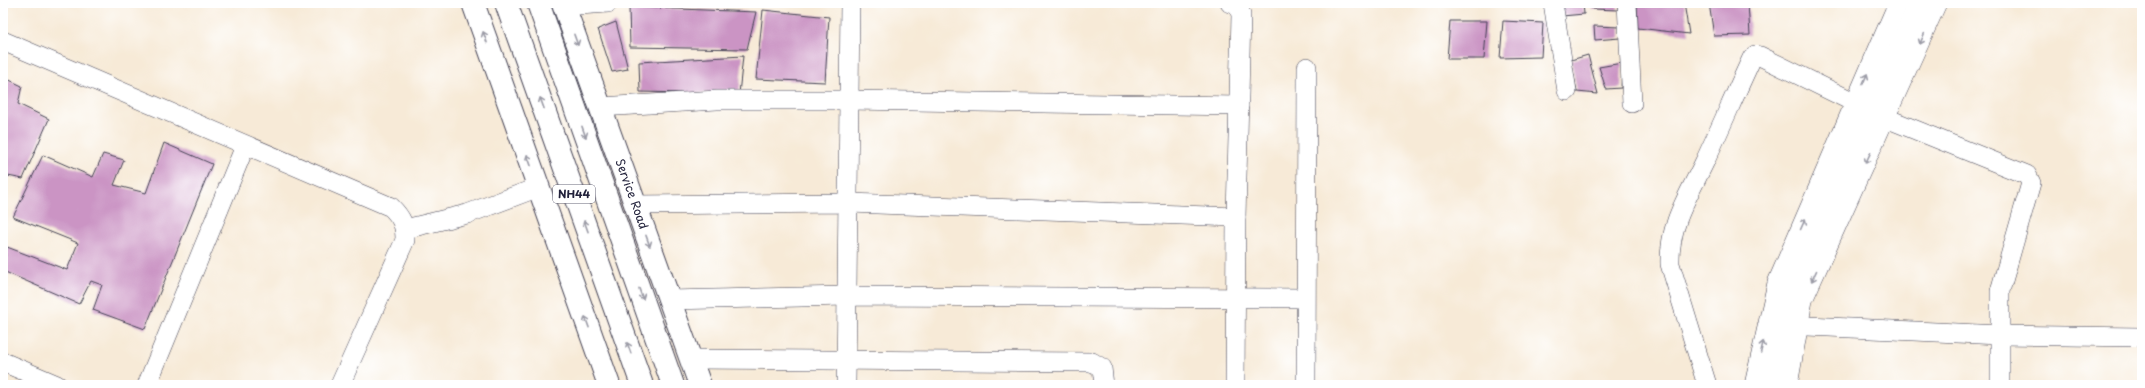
<svg xmlns="http://www.w3.org/2000/svg" width="2145" height="388" viewBox="0 0 2145 388" font-family="'Playpen Sans',sans-serif">
	<style>
		.building { fill: #cb94c4 }
		.lines { fill: none; stroke-linecap: round; stroke-linejoin: round }
		.minor-casing { stroke: #424052; stroke-width: 20 }
		.primary-casing { stroke: #424052; stroke-width: 24 }
		.trunk-casing { stroke: #424052; stroke-width: 24 }
		.minor { stroke: #fff; stroke-width: 19 }
		.primary { stroke: #fff; stroke-width: 22 }
		.trunk { stroke: #fff; stroke-width: 22 }
		.oneway { stroke: #9c9ca7 }
		.labels { text-anchor: middle; stroke-width: 4; stroke-linejoin: round; paint-order: stroke }
		.shield { fill: #fff; stroke: #646476; stroke-width: 1 }
		.shield-label { font-size: 11px; font-weight: bold; fill: #22223b }
		.street-label { font-size: 12px; fill: #22223b; stroke: #fff }
	</style>
	<rect width="100%" height="100%" fill="#fff"/>
	<filter id="ink" filterUnits="userSpaceOnUse"><feTurbulence type="fractalNoise" baseFrequency=".025" numOctaves="2"/><feDisplacementMap in="SourceGraphic" scale="8" xChannelSelector="R" yChannelSelector="G"/><feConvolveMatrix kernelMatrix="1 2 1 2 8 2 1 2 1" color-interpolation-filters="sRGB"/></filter>
	<filter id="wash" filterUnits="userSpaceOnUse"><feTurbulence type="fractalNoise" baseFrequency=".012" numOctaves="4" result="noise"/><feDisplacementMap in="SourceGraphic" scale="16" xChannelSelector="R" yChannelSelector="G"/><feGaussianBlur stdDeviation="0.9" result="paint"/><feColorMatrix in="noise" values="0 0 0 0 0 0 0 0 0 0 0 0 0 0 0 0 0 1.4 0 .05"/><feComposite in="paint" operator="in"/></filter>
	<g filter="url(#wash)">
		<rect width="100%" height="100%" fill="#f7ead7"/>
		<g id="blocks">
			<!-- building -->
			<g class="building">
				<polygon points="1558,3 1583,3 1584,14 1562,16"/>
				<polygon points="1591,3 1617,3 1618,10 1592,9"/>
				<polygon points="1637,3 1684,3 1689,34 1638,28"/>
				<polygon points="1709,3 1748,3 1750,35 1714,36"/>
				<polygon points="629,7 756,12 747,49 630,47"/>
				<polygon points="763,10 829,17 825,82 756,79"/>
				<polygon points="1450,21 1487,21 1484,59 1447,59"/>
				<polygon points="1503,21 1543,23 1541,57 1500,58"/>
				<polygon points="616,22 628,69 612,72 598,29"/>
				<polygon points="1594,26 1620,27 1620,38 1595,40"/>
				<polygon points="1588,55 1598,94 1577,92 1571,60"/>
				<polygon points="743,56 739,94 640,92 639,62"/>
				<polygon points="1622,63 1621,88 1606,89 1599,67"/>
				<polygon points="3,77 22,86 18,104 49,119 23,179 3,175"/>
				<polygon points="164,143 212,164 145,329 93,310 102,285 91,281 79,304 3,271 7,247 67,270 78,243 13,217 43,155 93,177 103,154 124,160 114,185 146,193"/>
			</g>
		</g>
	</g>
	<g filter="url(#ink)">
		<use href="#blocks" fill-opacity="0" stroke="#424052" stroke-width="1"/>
		<g class="lines">
			<defs>
				<g id="minor">
					<polyline points="1553,3 1567,91"/>
					<polyline points="1627,3 1632,103"/>
					<polyline points="564,6 608,3"/>
					<path d="M3,41L391,207C402,218 405,225 405,240L340,385"/>
					<polyline points="600,107 717,100 849,100 1239,106"/>
					<polyline points="635,205 849,203 1236,217 1241,15 1238,5 1230,3"/>
					<polyline points="405,229 467,214 539,187"/>
					<polyline points="669,300 847,296 1305,298"/>
					<polyline points="1786,325 2000,335 2142,337"/>
					<polyline points="691,359 1092,362 1102,368 1104,385"/>
					<polyline points="3,362 57,385"/>
					<polyline points="147,385 245,146"/>
					<polyline points="846,385 850,3"/>
					<polyline points="1235,385 1236,217"/>
					<polyline points="1306,385 1307,67"/>
					<path d="M1707,385L1670,264C1669,223 1688,197 1705,161C1721,127 1736,92 1752,58L1755,55L1760,56L1886,118L2027,175L2031,183L2000,291V385"/>
					<polyline points="1754,385 1777,283 1898,3"/>
					<polyline points="1771,385 1793,289 1918,3"/>
					<polyline points="1788,385 1803,300 1937,3"/>
				</g>
				<g id="primary">
					<polyline points="473,3 609,385"/>
					<path id="s1" d="M563,3L700,385"/>
				</g>
				<g id="trunk">
					<polyline points="506,3 642,385"/>
					<polyline points="538,3 673,385"/>
				</g>
			</defs>
			<!-- minor casing -->
			<use href="#minor" class="minor-casing"/>
			<!-- primary casing -->
			<use href="#primary" class="primary-casing"/>
			<!-- trunk casing -->
			<use href="#trunk" class="trunk-casing"/>
			<!-- minor -->
			<use href="#minor" class="minor"/>
			<!-- primary -->
			<use href="#primary" class="primary"/>
			<!-- trunk -->
			<use href="#trunk" class="trunk"/>
		</g>
		<!-- one-way arrows -->
		<defs><path id="oneway-shaft" d="M-6 0H5M1.5-3L5.5 0L1.5 3" fill="none" stroke-width="1.6" stroke-linecap="round" stroke-linejoin="round"/></defs>
		<g class="oneway">
			<use href="#oneway-shaft" transform="translate(485 37) rotate(-110)"/>
			<use href="#oneway-shaft" transform="translate(1922 39) rotate(113)"/>
			<use href="#oneway-shaft" transform="translate(576 40) rotate(70)"/>
			<use href="#oneway-shaft" transform="translate(1865 79) rotate(-67)"/>
			<use href="#oneway-shaft" transform="translate(542 103) rotate(-110)"/>
			<use href="#oneway-shaft" transform="translate(584 132) rotate(70)"/>
			<use href="#oneway-shaft" transform="translate(1868 158) rotate(115)"/>
			<use href="#oneway-shaft" transform="translate(529 160) rotate(-110)"/>
			<use href="#oneway-shaft" transform="translate(1803 224) rotate(-66)"/>
			<use href="#oneway-shaft" transform="translate(586 226) rotate(-110)"/>
			<use href="#oneway-shaft" transform="translate(648 241) rotate(70)"/>
			<use href="#oneway-shaft" transform="translate(1814 276) rotate(115)"/>
			<use href="#oneway-shaft" transform="translate(641 294) rotate(70)"/>
			<use href="#oneway-shaft" transform="translate(587 322) rotate(-110)"/>
			<use href="#oneway-shaft" transform="translate(1762 347) rotate(-77)"/>
			<use href="#oneway-shaft" transform="translate(629 348) rotate(-110)"/>
		</g>
	</g>
	<g class="labels">
		<!-- shield labels -->
		<rect class="shield" x="553" y="185" width="42" height="18" rx="3"/>
		<g class="shield-label">
			<text x="574" y="198">NH44</text>
		</g>
		<!-- street labels -->
		<g class="street-label">
			<text dy="4" stroke="none"><textPath href="#s1" startOffset="203">Service Road</textPath></text>
		</g>
	</g>
	<!-- margin -->
	<rect width="2145" height="388" fill="none" stroke="#fff" stroke-width="16"/>
</svg>
